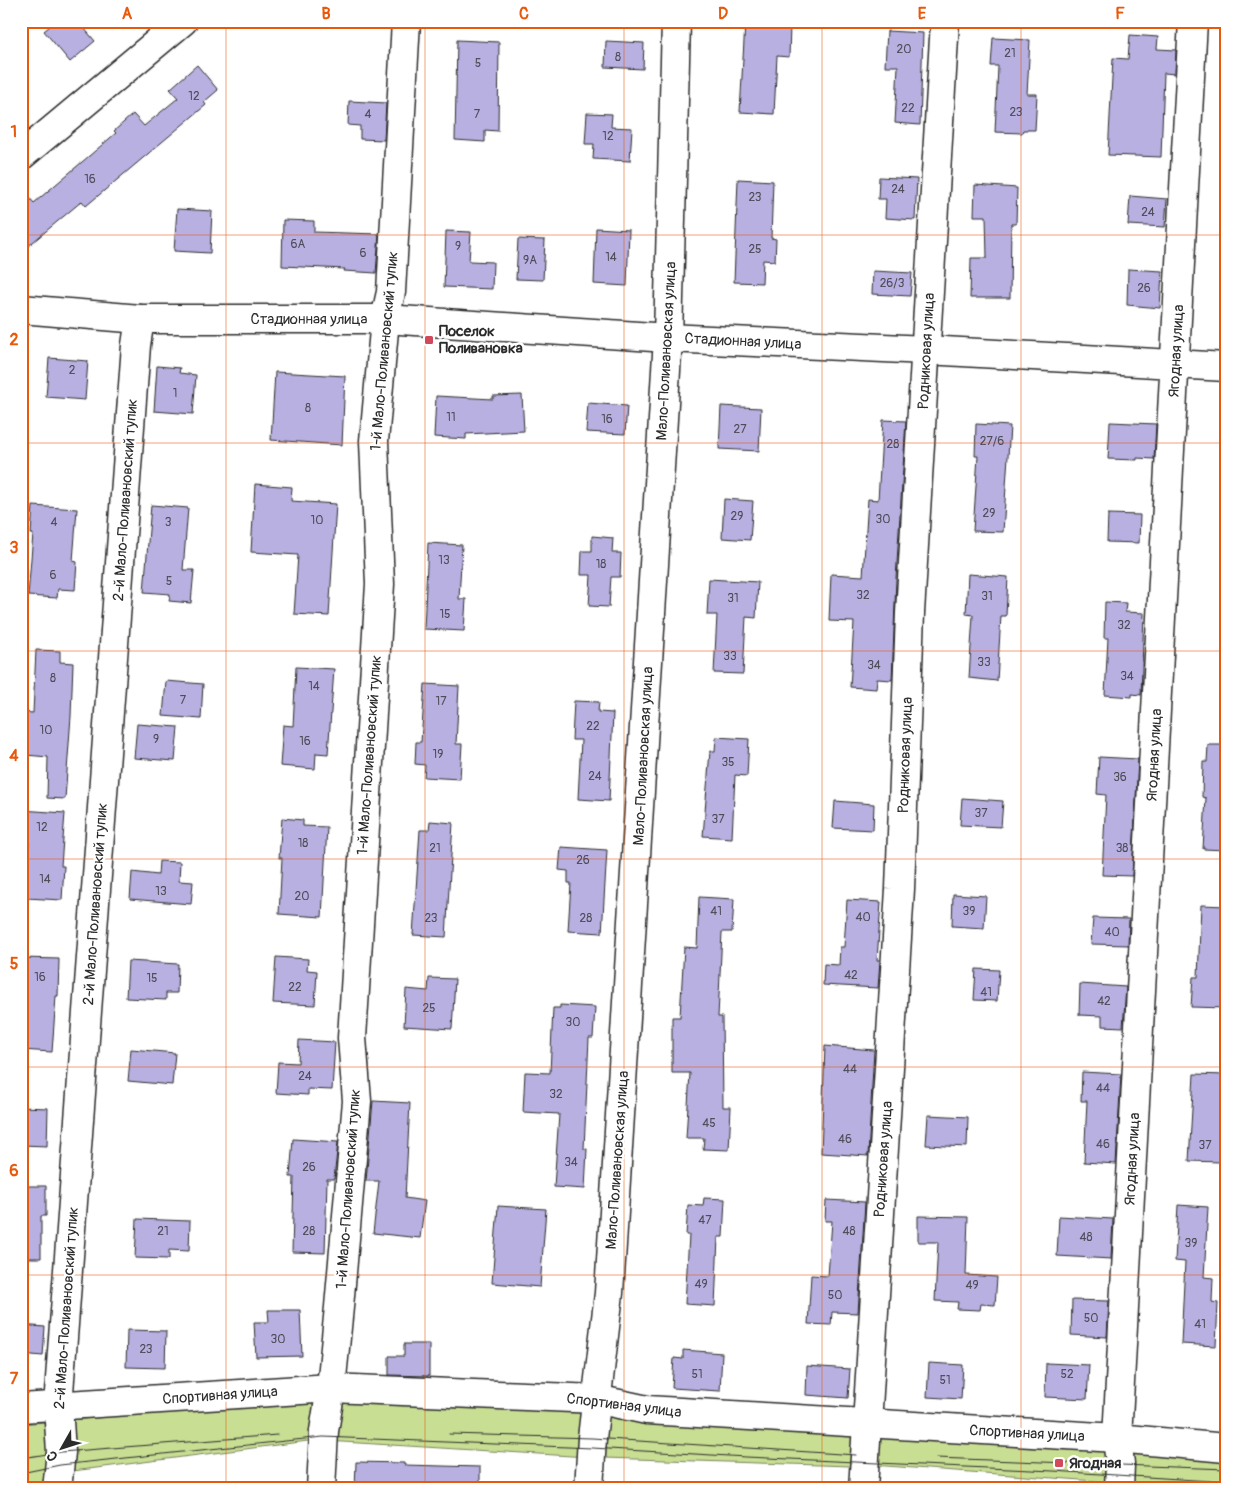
<svg xmlns="http://www.w3.org/2000/svg" width="1247" height="1510" viewBox="0 0 1247 1510" font-family="Pangolin,sans-serif">
	<style>
		.green { fill: #c8de93; stroke: #7a845f }
		.building { fill: #b8b0e1; stroke: #2b2b2b }
		.lines { fill: none; stroke-linecap: round; stroke-linejoin: round }
		.minor-casing { stroke: #2b2b2b; stroke-width: 31 }
		.minor { stroke: #fff; stroke-width: 28 }
		.tram { stroke: #2b2b2b; stroke-width: 1 }
		.grid { fill: none; stroke: #e8590c; stroke-width: 1; stroke-opacity: 0.55 }
		.poi-dot { fill: #d1495b; stroke: #fff; stroke-width: 2 }
		.labels { text-anchor: middle; stroke-width: 5; stroke-linejoin: round; paint-order: stroke }
		.number-label { font-size: 12px; fill: #4e4c58 }
		.street-label { font-size: 15px; fill: #2b2b2b; stroke: #fff }
		.poi-label { font-size: 15px; font-weight: bold; fill: #2b2b2b; stroke: #fff; text-anchor: start }
		.neatline { fill: none; stroke: #e8590c; stroke-width: 2 }
		.grid-label { font-size: 16px; text-anchor: middle; font-weight: bold; fill: #e8590c }
	</style>
	<rect width="100%" height="100%" fill="#fff"/>
	<filter id="ink" filterUnits="userSpaceOnUse"><feTurbulence type="fractalNoise" baseFrequency=".02" numOctaves="2"/><feDisplacementMap in="SourceGraphic" scale="10" xChannelSelector="R" yChannelSelector="G"/><feConvolveMatrix kernelMatrix="1 2 1 2 8 2 1 2 1" color-interpolation-filters="sRGB"/></filter>
	<g filter="url(#ink)">
		<!-- green -->
		<polygon class="green" points="328,1399 563,1411 1226,1452 1226,1489 1135,1486 1095,1481 872,1465 850,1466 604,1458 326,1441 308,1441 65,1472 46,1481 21,1487 21,1424"/>
		<!-- building -->
		<g class="building">
			<polygon points="56,21 78,21 95,41 70,62 44,31"/>
			<polygon points="745,23 790,26 789,57 777,56 774,114 740,112"/>
			<polygon points="887,31 923,33 920,125 895,123 898,66 885,66"/>
			<polygon points="1130,35 1158,37 1157,49 1176,50 1175,74 1164,73 1161,157 1108,155 1113,58 1128,59"/>
			<polygon points="993,38 1030,40 1027,94 1037,94 1035,130 1023,130 1022,133 995,132 998,66 991,66"/>
			<polygon points="457,40 499,42 498,131 485,130 485,142 455,140"/>
			<polygon points="606,41 644,43 643,69 605,67"/>
			<polygon points="197,65 218,90 204,102 206,105 86,206 82,201 21,252 21,188 34,203 116,133 114,131 133,114 144,126 178,98 170,89"/>
			<polygon points="349,101 386,103 384,140 360,139 360,126 348,125"/>
			<polygon points="587,113 612,114 611,127 632,128 630,161 593,159 594,144 585,144"/>
			<polygon points="879,177 917,179 915,220 885,218 886,199 878,199"/>
			<polygon points="738,179 773,181 771,238 776,239 775,261 763,260 762,283 734,282"/>
			<polygon points="975,185 1017,188 1016,224 1011,224 1010,298 970,298 971,258 987,258 986,216 974,216"/>
			<polygon points="1130,196 1167,199 1165,227 1128,225"/>
			<polygon points="177,209 212,211 210,253 174,251"/>
			<polygon points="283,220 314,221 314,232 379,234 376,273 344,271 345,269 282,266"/>
			<polygon points="596,228 629,230 627,286 594,284"/>
			<polygon points="446,231 471,232 469,261 493,262 492,289 444,287"/>
			<polygon points="518,239 545,240 543,280 516,279"/>
			<polygon points="1128,269 1162,271 1160,308 1127,305"/>
			<polygon points="873,271 912,273 910,296 872,294"/>
			<polygon points="49,358 88,361 85,400 46,397"/>
			<polygon points="157,366 180,368 179,373 196,375 193,414 154,411"/>
			<polygon points="275,372 345,376 342,445 271,440"/>
			<polygon points="522,395 524,431 466,434 466,439 434,437 436,396 493,399 493,396"/>
			<polygon points="588,403 627,406 625,434 586,432"/>
			<polygon points="721,406 761,408 759,451 719,449"/>
			<polygon points="883,420 906,421 896,578 892,680 877,679 876,689 850,687 854,622 829,621 831,574 863,576 868,499 878,500"/>
			<polygon points="1110,422 1156,424 1154,459 1137,458 1137,460 1108,459"/>
			<polygon points="976,424 1010,426 1003,532 973,531 978,456 975,456"/>
			<polygon points="255,484 292,487 291,501 336,504 329,616 294,614 298,555 251,552"/>
			<polygon points="724,499 753,501 750,540 722,538"/>
			<polygon points="151,505 188,508 183,570 194,570 191,603 169,601 170,594 144,592"/>
			<polygon points="33,506 77,509 73,561 77,562 75,590 58,589 57,598 28,596 33,534 31,534"/>
			<polygon points="1108,514 1140,515 1139,543 1107,542"/>
			<polygon points="592,536 613,538 612,553 621,553 620,577 611,577 609,607 589,606 591,575 581,575 582,551 592,551"/>
			<polygon points="428,543 462,545 459,599 466,599 464,631 424,629"/>
			<polygon points="968,574 1008,577 1006,616 1001,616 997,681 969,678 973,615 966,614"/>
			<polygon points="709,579 758,582 756,618 746,617 743,674 714,673 717,615 707,615"/>
			<polygon points="1105,602 1126,603 1125,612 1144,613 1141,695 1132,694 1132,697 1105,695 1108,638 1104,638"/>
			<polygon points="36,650 60,651 60,662 73,663 71,716 65,799 47,798 48,757 26,755 26,748 21,748 21,712 33,713"/>
			<polygon points="296,667 334,669 328,754 316,753 315,769 280,766 283,725 293,726"/>
			<polygon points="166,681 203,684 201,719 163,716"/>
			<polygon points="425,684 459,686 456,744 462,744 460,779 424,777 425,765 415,764 416,742 421,742"/>
			<polygon points="574,701 599,702 598,712 613,713 609,801 578,799 581,740 572,740"/>
			<polygon points="137,724 178,727 175,761 134,758"/>
			<polygon points="716,737 749,739 747,776 735,775 732,838 703,836 710,751 715,751"/>
			<polygon points="1208,745 1226,745 1226,850 1203,849 1206,798 1202,797 1203,762 1207,762"/>
			<polygon points="1099,757 1138,759 1132,876 1102,875 1106,795 1097,794"/>
			<polygon points="962,798 1003,801 1001,827 960,825"/>
			<polygon points="835,801 874,804 873,830 833,828"/>
			<polygon points="21,810 65,813 61,866 64,866 62,900 26,898 29,841 21,840"/>
			<polygon points="282,818 303,820 303,826 327,827 322,917 279,914 282,858 279,858"/>
			<polygon points="430,821 453,823 446,937 413,935 420,830 429,830"/>
			<polygon points="561,847 607,850 602,933 568,931 571,883 568,883 568,871 559,870"/>
			<polygon points="159,861 180,862 179,881 193,882 191,904 130,899 132,872 158,875"/>
			<polygon points="953,894 986,896 984,928 952,926"/>
			<polygon points="699,897 734,899 732,932 722,932 718,1017 722,1017 723,1107 731,1107 729,1150 703,1149 704,1138 686,1138 690,1073 672,1073 672,1017 680,1017 684,947 697,948"/>
			<polygon points="847,900 881,902 877,960 880,960 878,988 823,985 824,964 839,965 840,947 844,947"/>
			<polygon points="1201,905 1226,906 1226,1008 1191,1007 1193,977 1198,977"/>
			<polygon points="1093,918 1129,919 1128,945 1091,944"/>
			<polygon points="276,957 308,959 307,970 317,971 315,1005 273,1003"/>
			<polygon points="22,958 59,959 58,996 56,996 52,1052 21,1050 25,995 21,995"/>
			<polygon points="128,961 178,964 177,993 166,993 166,1000 126,998"/>
			<polygon points="976,969 999,970 997,1001 974,1000"/>
			<polygon points="429,978 455,979 452,1029 404,1026 406,989 428,991"/>
			<polygon points="1080,984 1126,987 1123,1027 1102,1026 1102,1016 1079,1015"/>
			<polygon points="560,1005 595,1007 593,1038 589,1038 584,1149 587,1149 585,1189 554,1187 559,1114 523,1112 525,1072 550,1073 553,1008 560,1008"/>
			<polygon points="299,1040 335,1042 332,1090 308,1089 308,1095 276,1093 278,1062 298,1063"/>
			<polygon points="825,1046 874,1050 868,1156 821,1153"/>
			<polygon points="131,1049 175,1053 172,1085 128,1081"/>
			<polygon points="1082,1072 1121,1074 1116,1164 1084,1162 1087,1101 1081,1101"/>
			<polygon points="1194,1074 1226,1075 1226,1097 1223,1097 1220,1162 1189,1161"/>
			<polygon points="373,1101 410,1103 405,1198 425,1201 420,1238 373,1233 379,1181 366,1181"/>
			<polygon points="21,1107 48,1108 47,1146 21,1145"/>
			<polygon points="928,1115 968,1117 967,1147 926,1145"/>
			<polygon points="293,1139 338,1142 334,1179 327,1179 325,1253 292,1252 294,1177 290,1177"/>
			<polygon points="21,1186 46,1186 46,1216 41,1216 41,1258 21,1258"/>
			<polygon points="704,1198 725,1199 723,1237 718,1237 715,1306 685,1304 689,1235 686,1235 688,1205 703,1206"/>
			<polygon points="826,1200 865,1202 858,1313 832,1312 831,1325 808,1324 811,1275 828,1276 832,1221 825,1221"/>
			<polygon points="1178,1205 1208,1207 1204,1277 1213,1278 1212,1302 1218,1303 1216,1346 1181,1344 1185,1262 1175,1261"/>
			<polygon points="498,1206 546,1209 540,1287 492,1283"/>
			<polygon points="918,1216 968,1217 966,1275 997,1277 995,1305 981,1304 980,1310 957,1309 958,1302 935,1301 938,1242 918,1242"/>
			<polygon points="1059,1216 1113,1219 1111,1259 1057,1256"/>
			<polygon points="137,1219 190,1221 189,1251 169,1250 169,1259 135,1258"/>
			<polygon points="1072,1300 1109,1301 1107,1337 1071,1335"/>
			<polygon points="268,1310 300,1310 302,1356 256,1357 254,1322 269,1322"/>
			<polygon points="21,1325 45,1327 43,1356 21,1354"/>
			<polygon points="127,1330 166,1331 165,1368 126,1367"/>
			<polygon points="404,1344 429,1344 429,1376 389,1375 389,1356 404,1356"/>
			<polygon points="683,1350 722,1353 720,1391 672,1388 674,1358 683,1359"/>
			<polygon points="929,1363 963,1365 961,1399 927,1397"/>
			<polygon points="1046,1363 1089,1365 1087,1399 1045,1397"/>
			<polygon points="807,1366 850,1369 848,1398 806,1395"/>
			<polygon points="356,1462 404,1463 404,1465 480,1467 480,1489 355,1489"/>
		</g>
		<g class="lines">
			<defs>
				<g id="minor">
					<polyline points="21,156 183,21"/>
					<polyline points="21,309 140,319 385,319 668,338 926,350 1226,367"/>
					<polyline points="21,1408 331,1388 596,1399 647,1410 1117,1438 1226,1448"/>
					<polyline points="57,1489 61,1452 58,1406 136,345 140,319"/>
					<polyline points="321,1489 324,1431 331,1388 339,1307 357,1101 352,1038 380,584 374,441 385,319 391,292 406,21"/>
					<polyline points="589,1489 592,1438 609,1293 668,338 676,21"/>
					<polyline points="863,1489 900,889 910,613 945,21"/>
					<polyline points="1119,1489 1120,1464 1117,1438 1193,21"/>
				</g>
			</defs>
			<!-- minor casing -->
			<use href="#minor" class="minor-casing"/>
			<!-- minor -->
			<use href="#minor" class="minor"/>
			<!-- tram -->
			<g class="tram">
				<polyline points="449,1434 592,1438 856,1455"/>
				<polyline points="21,1458 61,1452 277,1435"/>
				<polyline points="936,1458 1226,1469"/>
				<polyline points="21,1473 60,1465 323,1437 592,1448 746,1457 1053,1471 1226,1482"/>
			</g>
		</g>
	</g>
	<!-- grid -->
	<path class="grid" d="M226,21V1489M425,21V1489M624,21V1489M822,21V1489M1021,21V1489M21,235H1226M21,443H1226M21,651H1226M21,859H1226M21,1067H1226M21,1275H1226"/>
	<!-- markers -->
	<g class="poi-dot">
		<rect x="424" y="335" width="10" height="10" rx="2.5"/>
		<rect x="1054" y="1458" width="10" height="10" rx="2.5"/>
	</g>
	<g class="labels">
		<!-- number labels -->
		<g class="number-label">
			<text x="904" y="53">20</text>
			<text x="1010" y="57">21</text>
			<text x="618" y="61">8</text>
			<text x="478" y="67">5</text>
			<text x="194" y="100">12</text>
			<text x="908" y="112">22</text>
			<text x="1016" y="116">23</text>
			<text x="368" y="118">4</text>
			<text x="477" y="118">7</text>
			<text x="608" y="140">12</text>
			<text x="90" y="183">16</text>
			<text x="898" y="193">24</text>
			<text x="755" y="201">23</text>
			<text x="1148" y="216">24</text>
			<text x="298" y="248">6А</text>
			<text x="458" y="250">9</text>
			<text x="755" y="253">25</text>
			<text x="363" y="257">6</text>
			<text x="611" y="261">14</text>
			<text x="530" y="264">9А</text>
			<text x="892" y="287">26/3</text>
			<text x="1144" y="292">26</text>
			<text x="72" y="374">2</text>
			<text x="175" y="397">1</text>
			<text x="308" y="412">8</text>
			<text x="451" y="421">11</text>
			<text x="607" y="423">16</text>
			<text x="740" y="433">27</text>
			<text x="992" y="445">27/6</text>
			<text x="893" y="448">28</text>
			<text x="989" y="517">29</text>
			<text x="737" y="520">29</text>
			<text x="883" y="523">30</text>
			<text x="317" y="524">10</text>
			<text x="54" y="526">4</text>
			<text x="168" y="526">3</text>
			<text x="444" y="564">13</text>
			<text x="601" y="568">18</text>
			<text x="53" y="579">6</text>
			<text x="169" y="585">5</text>
			<text x="863" y="599">32</text>
			<text x="987" y="600">31</text>
			<text x="733" y="602">31</text>
			<text x="445" y="618">15</text>
			<text x="1124" y="629">32</text>
			<text x="730" y="660">33</text>
			<text x="984" y="666">33</text>
			<text x="874" y="669">34</text>
			<text x="1127" y="680">34</text>
			<text x="53" y="682">8</text>
			<text x="314" y="690">14</text>
			<text x="183" y="704">7</text>
			<text x="441" y="705">17</text>
			<text x="593" y="730">22</text>
			<text x="46" y="734">10</text>
			<text x="156" y="743">9</text>
			<text x="305" y="745">16</text>
			<text x="438" y="758">19</text>
			<text x="728" y="766">35</text>
			<text x="595" y="780">24</text>
			<text x="1120" y="781">36</text>
			<text x="981" y="817">37</text>
			<text x="718" y="823">37</text>
			<text x="42" y="831">12</text>
			<text x="303" y="847">18</text>
			<text x="435" y="852">21</text>
			<text x="1122" y="852">38</text>
			<text x="583" y="864">26</text>
			<text x="45" y="883">14</text>
			<text x="161" y="895">13</text>
			<text x="302" y="900">20</text>
			<text x="716" y="915">41</text>
			<text x="969" y="915">39</text>
			<text x="863" y="921">40</text>
			<text x="431" y="922">23</text>
			<text x="586" y="922">28</text>
			<text x="1112" y="936">40</text>
			<text x="851" y="979">42</text>
			<text x="40" y="981">16</text>
			<text x="152" y="982">15</text>
			<text x="295" y="991">22</text>
			<text x="986" y="996">41</text>
			<text x="1104" y="1005">42</text>
			<text x="429" y="1012">25</text>
			<text x="573" y="1026">30</text>
			<text x="850" y="1073">44</text>
			<text x="305" y="1080">24</text>
			<text x="1103" y="1092">44</text>
			<text x="556" y="1098">32</text>
			<text x="709" y="1127">45</text>
			<text x="845" y="1143">46</text>
			<text x="1103" y="1148">46</text>
			<text x="1205" y="1149">37</text>
			<text x="571" y="1166">34</text>
			<text x="309" y="1171">26</text>
			<text x="705" y="1224">47</text>
			<text x="163" y="1235">21</text>
			<text x="309" y="1235">28</text>
			<text x="849" y="1235">48</text>
			<text x="1086" y="1241">48</text>
			<text x="1191" y="1247">39</text>
			<text x="701" y="1288">49</text>
			<text x="972" y="1289">49</text>
			<text x="835" y="1299">50</text>
			<text x="1091" y="1322">50</text>
			<text x="1200" y="1328">41</text>
			<text x="278" y="1343">30</text>
			<text x="146" y="1353">23</text>
			<text x="697" y="1378">51</text>
			<text x="1067" y="1378">52</text>
			<text x="945" y="1384">51</text>
		</g>
		<!-- street labels -->
		<g class="street-label">
			<text x="309" y="324">Стадионная улица</text>
			<text transform="translate(743 341) rotate(3)" y="5">Стадионная улица</text>
			<text transform="translate(384 351) rotate(-85)" y="5">1-й Мало-Поливановский тупик</text>
			<text transform="translate(666 351) rotate(-87)" y="5">Мало-Поливановская улица</text>
			<text transform="translate(926 351) rotate(-87)" y="5">Родниковая улица</text>
			<text transform="translate(1176 351) rotate(-87)" y="5">Ягодная улица</text>
			<text transform="translate(125 500) rotate(-86)" y="5">2-й Мало-Поливановский тупик</text>
			<text transform="translate(369 755) rotate(-86)" y="5">1-й Мало-Поливановский тупик</text>
			<text transform="translate(905 755) rotate(-88)" y="5">Родниковая улица</text>
			<text transform="translate(1154 755) rotate(-87)" y="5">Ягодная улица</text>
			<text transform="translate(643 756) rotate(-87)" y="5">Мало-Поливановская улица</text>
			<text transform="translate(95 904) rotate(-86)" y="5">2-й Мало-Поливановский тупик</text>
			<text transform="translate(883 1159) rotate(-86)" y="5">Родниковая улица</text>
			<text transform="translate(1132 1159) rotate(-87)" y="5">Ягодная улица</text>
			<text transform="translate(617 1160) rotate(-86)" y="5">Мало-Поливановская улица</text>
			<text transform="translate(348 1189) rotate(-86)" y="5">1-й Мало-Поливановский тупик</text>
			<text transform="translate(66 1308) rotate(-86)" y="5">2-й Мало-Поливановский тупик</text>
			<text transform="translate(220 1395) rotate(-4)" y="5">Спортивная улица</text>
			<text transform="translate(624 1405) rotate(7)" y="5">Спортивная улица</text>
			<text transform="translate(1027 1433) rotate(3)" y="5">Спортивная улица</text>
		</g>
		<!-- poi labels -->
		<g class="poi-label">
			<text x="439" y="336">Поселок<tspan x="439" dy="17">Поливановка</tspan></text>
			<text x="1069" y="1468">Ягодная</text>
		</g>
	</g>
	<!-- margin -->
	<rect width="1247" height="1510" fill="none" stroke="#fff" stroke-width="55"/>
	<!-- north arrow -->
	<g transform="translate(62 1448) rotate(231)" stroke="#ffffff" stroke-width="4" paint-order="stroke">
	<path d="M0-4L9 19L0 12L-9 19Z" fill="#2b2b2b"/>
	<text y="-8" font-size="14" font-weight="bold" text-anchor="middle" fill="#2b2b2b">С</text>
	</g>
	<rect x="28" y="28" width="1192" height="1454" class="neatline"/>
	<g class="grid-label">
		<text x="127" y="19">A</text>
		<text x="326" y="19">B</text>
		<text x="524" y="19">C</text>
		<text x="723" y="19">D</text>
		<text x="922" y="19">E</text>
		<text x="1120" y="19">F</text>
		<text x="14" y="137">1</text>
		<text x="14" y="345">2</text>
		<text x="14" y="553">3</text>
		<text x="14" y="761">4</text>
		<text x="14" y="969">5</text>
		<text x="14" y="1176">6</text>
		<text x="14" y="1384">7</text>
	</g>
</svg>
